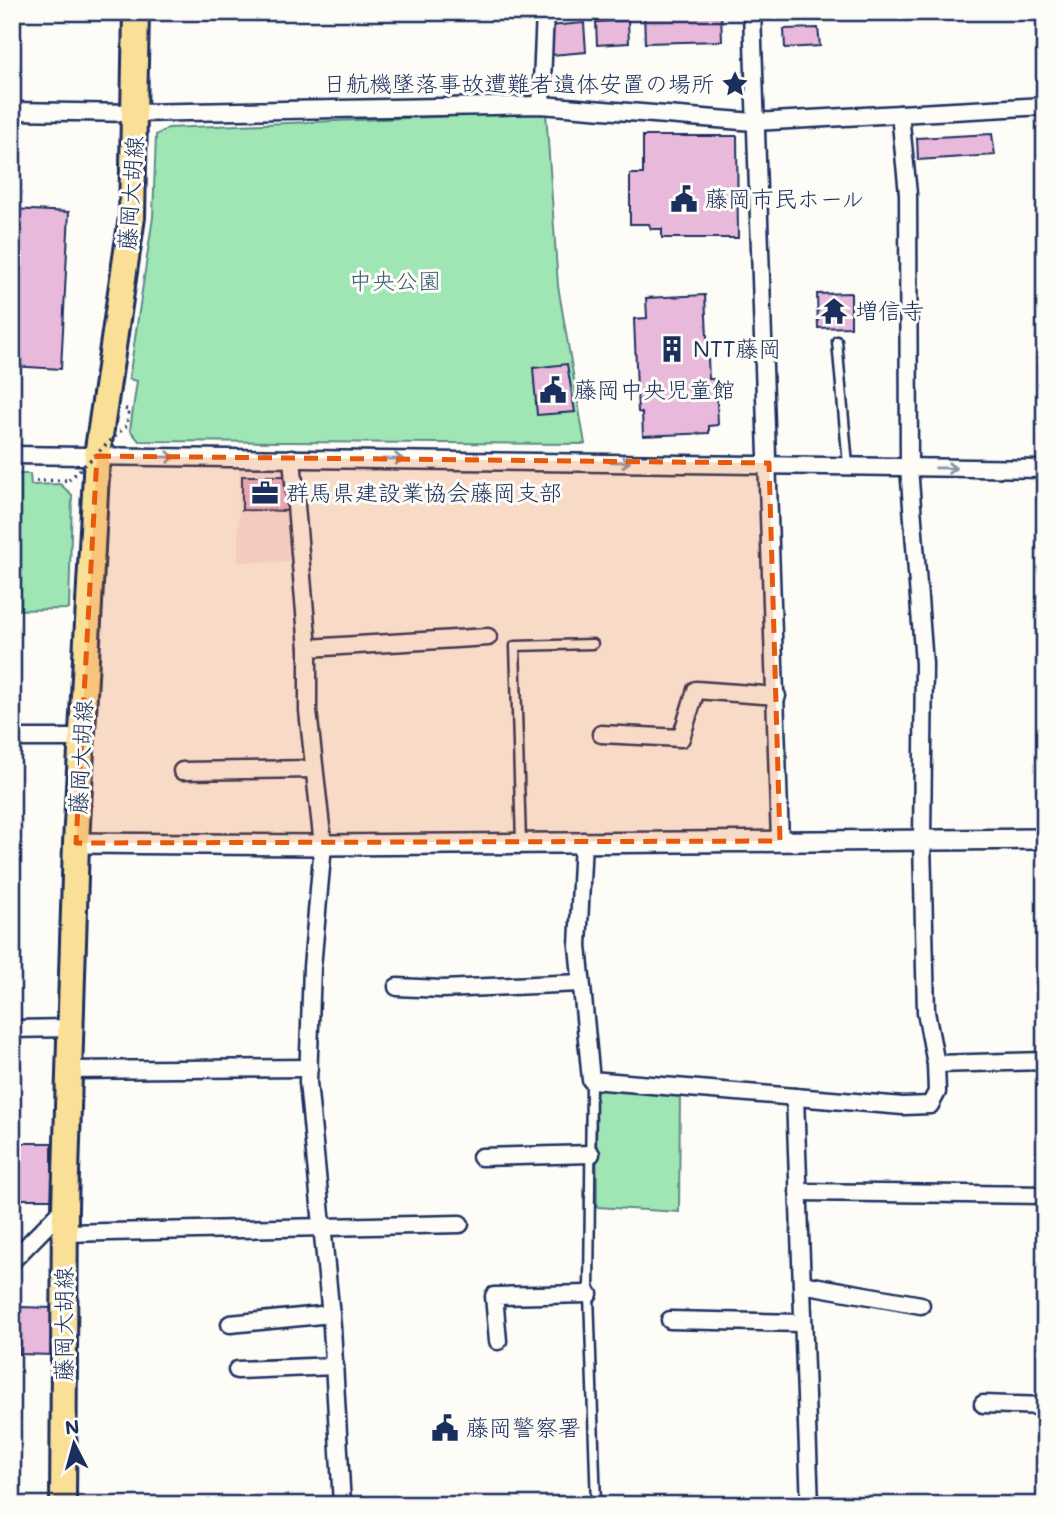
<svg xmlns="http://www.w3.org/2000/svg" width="1057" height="1517" viewBox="0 0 1057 1517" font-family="Mali,'Klee One',sans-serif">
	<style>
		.built { fill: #f7e8ef }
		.green { fill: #9fe6b4; stroke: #5d8a89; stroke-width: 2 }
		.building { fill: #e8b9db; stroke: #1b2f5e; stroke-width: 2 }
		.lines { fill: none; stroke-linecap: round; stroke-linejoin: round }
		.service-casing { stroke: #1b2f5e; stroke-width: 13 }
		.minor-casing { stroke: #1b2f5e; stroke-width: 21 }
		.tertiary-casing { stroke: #1b2f5e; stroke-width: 24 }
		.primary-casing { stroke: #1b2f5e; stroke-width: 30 }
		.path { stroke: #1b2f5e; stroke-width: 3.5; stroke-dasharray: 2 5; stroke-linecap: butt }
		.service { stroke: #fdfcf7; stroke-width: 8 }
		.minor { stroke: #fdfcf7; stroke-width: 16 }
		.tertiary { stroke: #fdfcf7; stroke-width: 19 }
		.primary { stroke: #fadf96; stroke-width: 24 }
		.path-bridge { stroke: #1b2f5e; stroke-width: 3.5; stroke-dasharray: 2 5; stroke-linecap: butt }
		.oneway { stroke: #8c96aa }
		.marked { fill: #e8590c; fill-opacity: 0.2; stroke: #e8590c; stroke-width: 5; stroke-dasharray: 14 9; stroke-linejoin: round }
		.labels { text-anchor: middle; stroke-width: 6; stroke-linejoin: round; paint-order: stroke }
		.poi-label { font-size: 23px; fill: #1b2f5e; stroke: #fdfcf7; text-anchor: start }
		.street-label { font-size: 23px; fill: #1b2f5e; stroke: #fdfcf7 }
		.park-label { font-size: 23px; fill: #3c5d74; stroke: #fdfcf7 }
	</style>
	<rect width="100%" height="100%" fill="#fdfcf7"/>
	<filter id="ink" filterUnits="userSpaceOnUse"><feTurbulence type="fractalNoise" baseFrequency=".0143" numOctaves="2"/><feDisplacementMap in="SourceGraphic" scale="14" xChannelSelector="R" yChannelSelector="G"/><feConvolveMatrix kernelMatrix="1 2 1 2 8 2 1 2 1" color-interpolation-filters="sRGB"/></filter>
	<g filter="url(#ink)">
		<!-- built -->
		<polygon class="built" points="286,467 296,562 238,562 239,468"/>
		<!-- green -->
		<g class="green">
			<polygon points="546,112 558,286 585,444 139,441 130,430 137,381 129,379 153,217 156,135 168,128"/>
			<polygon points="12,474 30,474 31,485 60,484 72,495 69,609 12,610"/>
			<polygon points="596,1086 680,1092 679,1212 597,1207"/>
		</g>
		<!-- building -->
		<g class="building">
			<polygon points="644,12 721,12 722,41 645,43"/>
			<polygon points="628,20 629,43 597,45 596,22"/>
			<polygon points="584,23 586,52 552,55 549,26"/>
			<polygon points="818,28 820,46 785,48 784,29"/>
			<polygon points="992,134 995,155 918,160 917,138"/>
			<polygon points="643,136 737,136 738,238 662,238 662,229 651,229 649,224 630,224 630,174 643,174"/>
			<polygon points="12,209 69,212 61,369 12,366"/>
			<polygon points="851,293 851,327 818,328 817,294"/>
			<polygon points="705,295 709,379 716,379 718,425 709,426 709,433 643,436 642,413 638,412 634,319 647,318 646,298"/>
			<polygon points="567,364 575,412 537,415 533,368"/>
			<polygon points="242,476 288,476 288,511 242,510"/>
			<polygon points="15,1143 52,1143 52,1199 14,1199"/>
			<polygon points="20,1307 52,1308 52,1355 19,1354"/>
		</g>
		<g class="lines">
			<defs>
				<g id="service">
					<polyline points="837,341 848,465"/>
					<polyline points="521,842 515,646 593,644"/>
					<polyline points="591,1080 589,1294 596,1505"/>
				</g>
				<g id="minor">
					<polyline points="752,12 780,841"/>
					<polyline points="541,105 545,12"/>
					<polyline points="12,111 136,113 541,105 754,122 1045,106"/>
					<polyline points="12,455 1045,469"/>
					<polyline points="292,458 308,648 308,711 323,845 312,967 308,1082 332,1327 342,1505"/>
					<polyline points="308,648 488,637"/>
					<polyline points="601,734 681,738 696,690 777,696"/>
					<polyline points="12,738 82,738"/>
					<polyline points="182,771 314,769"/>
					<polyline points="583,841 578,946 591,1080 903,1106 930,1105 937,1092 936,1064 926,1012 922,840 924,664 909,467 908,194 900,114"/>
					<polyline points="397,987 442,989 581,983"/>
					<polyline points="12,1029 69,1028"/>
					<polyline points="936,1064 1045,1061"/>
					<polyline points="68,1070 309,1068"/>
					<polyline points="795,1097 810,1505"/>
					<polyline points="481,1157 591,1154"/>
					<polyline points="798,1192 1045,1195"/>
					<polyline points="64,1233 460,1224"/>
					<polyline points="12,1261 65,1207"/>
					<polyline points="802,1284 921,1305"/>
					<polyline points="670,1320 803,1323"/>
					<polyline points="230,1324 331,1314"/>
					<polyline points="498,1341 494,1296 589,1294"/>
					<polyline points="237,1370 335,1366"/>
					<polyline points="983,1404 1045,1406"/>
				</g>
				<polyline id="tertiary" points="76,843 323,845 1045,839"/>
				<polyline id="primary" points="63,1505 65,1207 76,843 97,456 132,217 136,12"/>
			</defs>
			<!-- service casing -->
			<use href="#service" class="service-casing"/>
			<!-- minor casing -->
			<use href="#minor" class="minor-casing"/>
			<!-- tertiary casing -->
			<use href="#tertiary" class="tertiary-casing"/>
			<!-- primary casing -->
			<use href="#primary" class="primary-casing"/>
			<!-- path -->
			<g class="path">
				<polyline points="125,409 129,410 127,425"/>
				<polyline points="36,481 69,480"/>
			</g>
			<!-- service -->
			<use href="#service" class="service"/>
			<!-- minor -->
			<use href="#minor" class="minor"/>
			<!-- tertiary -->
			<use href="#tertiary" class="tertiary"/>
			<!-- primary -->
			<use href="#primary" class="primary"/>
			<!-- path-bridge -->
			<polyline class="path-bridge" points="69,480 127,425"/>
		</g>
		<!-- one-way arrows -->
		<defs><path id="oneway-shaft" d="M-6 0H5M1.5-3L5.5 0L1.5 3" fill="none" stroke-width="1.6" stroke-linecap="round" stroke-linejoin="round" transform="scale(1.75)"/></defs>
		<g class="oneway">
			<use href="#oneway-shaft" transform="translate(165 457) rotate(1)"/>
			<use href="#oneway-shaft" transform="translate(393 459) rotate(1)"/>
			<use href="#oneway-shaft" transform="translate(620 462) rotate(1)"/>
			<use href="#oneway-shaft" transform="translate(946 468) rotate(1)"/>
		</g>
	</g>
	<!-- marked area -->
	<path class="marked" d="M97,456L769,463L780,841L76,843Z"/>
	<!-- icons -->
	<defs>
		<symbol id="sight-bare" viewBox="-9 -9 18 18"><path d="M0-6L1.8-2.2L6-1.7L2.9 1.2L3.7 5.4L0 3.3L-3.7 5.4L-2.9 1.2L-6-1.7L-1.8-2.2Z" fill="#1b2f5e" stroke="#fdfcf7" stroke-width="2.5" paint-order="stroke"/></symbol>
		<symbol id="civic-bare" viewBox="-9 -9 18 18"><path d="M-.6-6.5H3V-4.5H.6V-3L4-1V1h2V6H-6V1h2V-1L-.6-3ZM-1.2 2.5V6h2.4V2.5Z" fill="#1b2f5e" stroke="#fdfcf7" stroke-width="2.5" paint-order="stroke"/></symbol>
		<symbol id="temple-bare" viewBox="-9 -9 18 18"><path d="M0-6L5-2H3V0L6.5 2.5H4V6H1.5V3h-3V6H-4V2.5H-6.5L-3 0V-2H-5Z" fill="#1b2f5e" stroke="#fdfcf7" stroke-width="2.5" paint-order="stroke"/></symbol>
		<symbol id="building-bare" viewBox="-9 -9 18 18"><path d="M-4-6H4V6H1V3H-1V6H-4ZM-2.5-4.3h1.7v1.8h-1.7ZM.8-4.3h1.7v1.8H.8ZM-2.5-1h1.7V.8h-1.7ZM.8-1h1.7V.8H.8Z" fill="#1b2f5e" stroke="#fdfcf7" stroke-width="2.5" paint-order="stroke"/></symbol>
		<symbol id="office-bare" viewBox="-9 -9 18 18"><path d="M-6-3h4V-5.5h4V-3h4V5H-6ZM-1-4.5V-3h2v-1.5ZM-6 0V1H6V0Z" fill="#1b2f5e" stroke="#fdfcf7" stroke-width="2.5" paint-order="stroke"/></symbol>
	</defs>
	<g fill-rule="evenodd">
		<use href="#sight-bare" x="716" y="65" width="38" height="38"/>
		<use href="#civic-bare" x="665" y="180" width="38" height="38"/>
		<use href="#temple-bare" x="815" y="292" width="38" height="38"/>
		<use href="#building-bare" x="653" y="330" width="38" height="38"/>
		<use href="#civic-bare" x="534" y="371" width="38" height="38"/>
		<use href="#office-bare" x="246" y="474" width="38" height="38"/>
		<use href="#civic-bare" x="426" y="1409" width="38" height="38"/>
	</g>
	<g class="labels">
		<!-- poi labels -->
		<g class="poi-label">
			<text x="714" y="92" text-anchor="end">日航機墜落事故遭難者遺体安置の場所</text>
			<text x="705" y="207">藤岡市民ホール</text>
			<text x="855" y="319">増信寺</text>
			<text x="693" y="357">NTT藤岡</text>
			<text x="574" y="398">藤岡中央児童館</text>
			<text x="286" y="501">群馬県建設業協会藤岡支部</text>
			<text x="466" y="1436">藤岡警察署</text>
		</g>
		<!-- street labels -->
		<g class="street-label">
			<text transform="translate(131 193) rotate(-86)" y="8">藤岡大胡線</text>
			<text transform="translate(81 757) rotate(-87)" y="8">藤岡大胡線</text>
			<text transform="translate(64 1324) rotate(-90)" y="8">藤岡大胡線</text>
		</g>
		<!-- park labels -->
		<g class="park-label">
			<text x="395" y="289">中央公園</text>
		</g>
	</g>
	<!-- margin -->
	<rect width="1057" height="1517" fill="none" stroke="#fdfcf7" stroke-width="42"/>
	<rect x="21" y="21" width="1015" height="1475" fill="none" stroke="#1b2f5e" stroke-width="2.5" filter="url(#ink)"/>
	<!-- north arrow -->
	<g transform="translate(74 1444) rotate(354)" stroke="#fdfcf7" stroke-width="5" paint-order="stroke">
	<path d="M0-5L12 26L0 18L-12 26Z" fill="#1b2f5e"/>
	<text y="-10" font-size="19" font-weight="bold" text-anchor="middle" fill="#1b2f5e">N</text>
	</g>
</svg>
